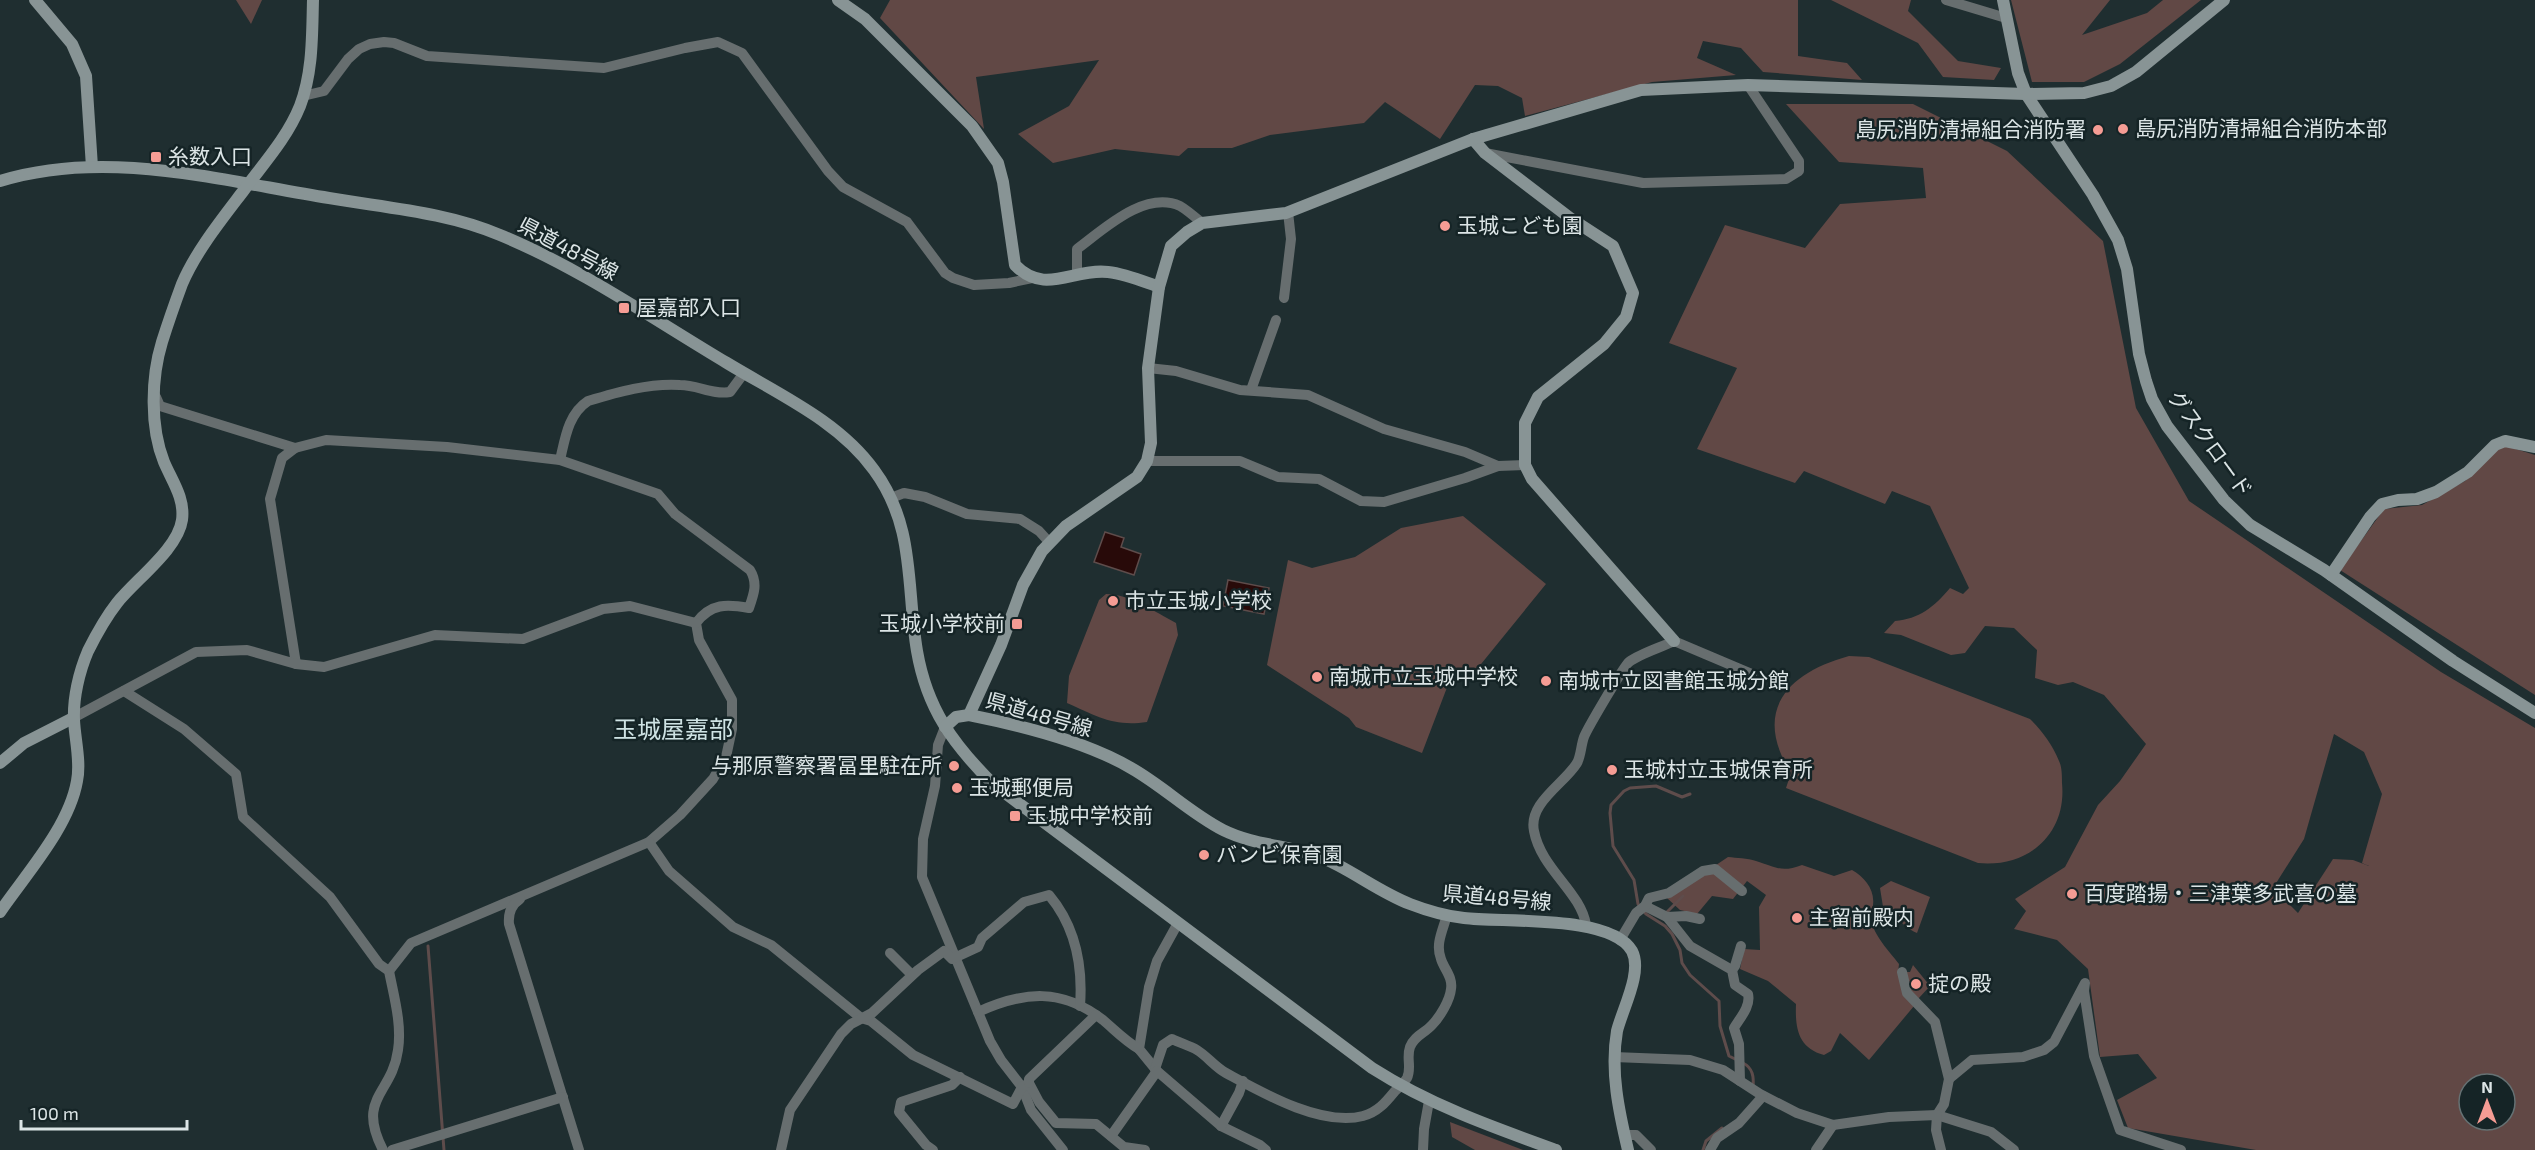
<svg xmlns="http://www.w3.org/2000/svg" width="2535" height="1150" viewBox="0 0 2535 1150" font-family="'Exo 2','Noto Sans JP',sans-serif">
	<style>
		.green { fill: #614845; fill-rule: evenodd }
		.water { fill: #280a09; stroke: #5e4c4b; stroke-width: 1.5 }
		.lines { fill: none; stroke-linecap: round; stroke-linejoin: round }
		.stream { stroke: #5e4c4b; stroke-width: 3 }
		.street { stroke: #676e6f; stroke-width: 10 }
		.secondary { stroke: #889495; stroke-width: 12 }
		.poi-dot { fill: #f59c94; stroke: #152426; stroke-width: 2 }
		.labels { text-anchor: middle; stroke-width: 5; stroke-linejoin: round; paint-order: stroke }
		.poi-label { font-size: 21px; fill: #dce5e6; stroke: #152426; text-anchor: start }
		.street-label { font-size: 21px; fill: #dce5e6; stroke: #152426 }
		.quarter-label { font-size: 24px; fill: #cfe3e4; stroke: #152426 }
	</style>
	<rect width="100%" height="100%" fill="#1f2e30"/>
	<!-- green -->
	<g class="green">
		<polygon points="236,0 262,0 251,24"/>
		<polygon points="890,0 1798,0 1798,56 1847,63 1862,80 1763,72 1741,48 1703,41 1697,58 1736,75 1652,82 1525,116 1522,98 1498,86 1475,85 1440,139 1385,102 1364,123 1270,135 1232,148 1188,148 1179,156 1115,149 1053,163 1018,134 1069,106 1099,60 976,77 984,129 880,18"/>
		<polygon points="1831,0 1911,0 1908,11 1958,61 2001,68 1994,80 1943,77 1918,43"/>
		<polygon points="2011,0 2110,0 2082,35 2147,13 2163,0 2201,0 2120,64 2084,82 2032,82"/>
		<path d="M1786,104H1913L2007,151L2103,241L2136,408L2189,501L2441,672L2535,728V1150H2256L2128,1128L2117,1100L2157,1078L2138,1054L2100,1057L2088,969L2057,940L2014,929L2026,911L2015,899L2065,867L2098,805L2120,781L2146,744L2104,695L2073,682L2058,685L2035,678L2037,650L2014,628L1985,626L1965,653L1951,655L1901,635L1884,633L1895,621C1919,619 1934,607 1950,588L1963,594L1969,588L1930,506L1892,491L1885,504L1804,471L1795,483L1697,449L1737,368L1669,343L1725,225L1805,248L1840,204L1926,198L1923,168L1839,162ZM2334,734L2364,752L2382,794L2362,863L2369,866L2353,860L2333,859L2298,913L2273,888L2304,839ZM2469,1084H2505V1120H2469Z"/>
		<polygon points="2503,445 2535,455 2535,695 2340,570 2384,509 2422,505 2465,481"/>
		<polygon points="1463,516 1546,584 1477,669 1451,677 1422,753 1356,727 1349,718 1267,665 1288,560 1312,568 1355,557 1401,528"/>
		<path d="M1106,594C1130,594 1155,612 1176,623L1178,635L1147,722C1113,727 1097,716 1067,703L1069,676L1099,600Z"/>
		<path d="M1849,656L1869,657L2030,719C2042,731 2052,744 2059,761C2062,767 2062,776 2062,783C2067,834 2028,868 1978,863L1786,788L1791,773C1752,711 1787,673 1849,656Z"/>
		<path d="M1728,857C1737,858 1747,858 1756,861C1776,867 1781,873 1802,865L1834,876L1852,870C1864,877 1875,889 1873,905C1873,909 1870,915 1871,919C1873,935 1890,952 1899,964L1898,973L1914,1006L1869,1060L1840,1033L1831,1051L1824,1055C1798,1048 1795,1028 1796,1004L1768,981L1740,969L1744,949L1760,950L1759,907L1766,895L1747,881L1733,899L1712,896L1697,914L1680,910L1667,898Z"/>
		<path d="M1891,881L1930,897L1917,933C1901,926 1900,916 1884,913L1880,888Z"/>
		<polygon points="1913,965 1930,986 1918,999 1911,991 1906,972 1910,972"/>
		<polygon points="1450,1122 1523,1150 1475,1150 1452,1137"/>
	</g>
	<!-- water -->
	<g class="water">
		<polygon points="1105,532 1124,538 1121,547 1141,554 1134,575 1094,562"/>
		<polygon points="1228,580 1269,588 1264,614 1223,606"/>
	</g>
	<g class="lines">
		<!-- stream -->
		<g class="stream">
			<polyline points="1690,794 1682,797 1656,786 1630,788 1624,791 1611,805 1610,813 1613,846 1634,880 1638,904 1646,914 1665,926 1672,934 1680,950 1682,963 1690,975 1719,1001 1720,1026 1729,1056 1737,1060"/>
			<polyline points="1667,912 1683,896"/>
			<polyline points="428,946 444,1150"/>
			<path d="M1743,1063C1753,1068 1754,1077 1753,1088"/>
			<polyline points="1703,1150 1706,1141 1722,1128"/>
		</g>
		<!-- street -->
		<g class="street">
			<polyline points="1946,0 2006,18"/>
			<polyline points="303,96 324,91 348,59 359,49 370,44 384,42 394,43 427,56 604,68 685,48 718,42 742,53 828,171 843,187 907,222 945,273 953,278 974,285 1009,283 1032,278"/>
			<polyline points="1485,153 1643,183 1786,179 1799,171 1799,161 1748,85"/>
			<path d="M1077,275V249C1103,230 1144,190 1180,206C1187,210 1195,217 1202,223"/>
			<polyline points="1284,298 1291,239 1288,212"/>
			<polyline points="1148,368 1176,371 1240,390 1308,395 1384,429 1465,452 1498,466"/>
			<polyline points="1251,390 1276,320"/>
			<polyline points="156,397 160,406 295,448"/>
			<path d="M560,460C565,439 568,414 588,401C618,392 649,383 680,385C698,385 712,395 730,392L744,373"/>
			<polyline points="1147,461 1240,461 1278,477 1319,479 1361,501 1384,502 1465,478 1498,466 1525,465"/>
			<polyline points="891,498 904,493 925,497 967,514 1020,519 1039,531 1049,542"/>
			<path d="M296,664L270,499L282,458L295,448L326,440L447,447L560,460L658,494L675,514L750,570C758,583 754,594 749,608C727,604 711,603 696,623L699,640L732,700V729L726,757L713,779L680,815L649,842L411,943L389,971"/>
			<path d="M124,691L184,729L236,774L243,817L330,897L379,964L389,971C394,997 402,1024 398,1050C392,1095 356,1097 383,1150"/>
			<polyline points="73,718 196,652 247,650 296,664 324,667 435,635 523,639 603,609 630,606 696,623"/>
			<polyline points="945,727 938,745 935,786 923,839 922,877 990,1041 1001,1060 1022,1087 1031,1110 1063,1150"/>
			<polyline points="649,842 669,871 733,927 771,945 861,1018 871,1021 913,1055 1013,1104 1022,1087 1029,1083 1039,1102 1056,1123 1096,1124 1124,1147 1145,1150"/>
			<path d="M520,899C511,905 508,913 509,924L579,1150"/>
			<path d="M1645,906L1667,917L1690,946L1732,970L1735,985L1748,994C1751,1006 1740,1018 1734,1028L1739,1044L1740,1081"/>
			<polyline points="1667,917 1686,916 1700,919"/>
			<polyline points="1178,923 1157,961 1149,987 1139,1049 1157,1071 1221,1126 1260,1145 1266,1150"/>
			<path d="M1586,925C1581,892 1541,869 1534,831C1528,803 1564,784 1577,763C1581,756 1581,745 1584,737C1587,729 1624,666 1629,662C1639,654 1662,647 1674,641L1752,674"/>
			<polyline points="1620,940 1636,913 1645,906 1649,898 1669,893 1703,871 1715,869 1742,891"/>
			<polyline points="890,953 912,975"/>
			<polyline points="1732,970 1735,966 1741,946"/>
			<polyline points="1902,972 1907,993 1935,1022 1949,1079 1944,1104 1937,1115 1991,1132 2014,1150"/>
			<path d="M978,1012C1024,991 1062,988 1103,1020C1116,1031 1124,1040 1139,1049"/>
			<polyline points="1614,1057 1690,1060 1723,1070 1760,1094 1797,1113 1833,1125 1889,1117 1937,1115 1936,1130 1941,1150"/>
			<path d="M1155,1069L1163,1045L1172,1039C1180,1043 1190,1046 1197,1050C1207,1056 1215,1067 1226,1073C1261,1092 1321,1127 1363,1116C1378,1112 1386,1102 1395,1091C1399,1087 1404,1083 1407,1078C1412,1068 1406,1058 1410,1047C1415,1035 1424,1034 1432,1025C1440,1017 1450,1000 1451,989C1453,977 1444,969 1441,959C1435,944 1443,930 1447,915"/>
			<polyline points="1949,1079 1972,1060 2023,1057 2044,1050 2054,1042 2085,983 2084,991 2094,1056 2120,1130 2181,1150"/>
			<polyline points="1029,1083 1029,1079 1096,1015"/>
			<polyline points="1221,1126 1239,1093 1243,1081"/>
			<polyline points="1625,1135 1636,1135 1651,1150"/>
			<polyline points="1111,1136 1157,1071"/>
			<polyline points="392,1150 563,1097"/>
			<path d="M781,1150L790,1110L841,1034L851,1024L872,1013L918,970L944,951L952,959L978,947L982,938L1024,902L1049,895C1075,926 1083,966 1080,1006"/>
			<polyline points="933,1150 926,1145 899,1112 901,1102 952,1085 960,1077"/>
			<polyline points="1423,1150 1424,1129 1429,1101"/>
			<polyline points="1710,1150 1717,1138 1739,1123 1763,1096"/>
			<polyline points="1816,1150 1833,1125"/>
		</g>
		<!-- secondary -->
		<g class="secondary">
			<polyline points="35,0 72,44 86,76 92,167"/>
			<path d="M838,0L865,19L972,126L998,163L1003,182L1015,265C1045,296 1073,268 1108,272C1126,274 1142,281 1159,287"/>
			<polyline points="2003,0 2018,73 2026,94 2093,195 2118,240 2127,269 2139,354 2146,381 2152,399 2167,426 2224,500 2250,525 2324,570 2453,661 2535,713"/>
			<polyline points="1473,139 1485,153 1570,218 1613,246 1633,293 1626,317 1604,344 1538,397 1525,423 1525,465 1532,479 1674,641"/>
			<path d="M0,181C107,148 222,181 329,198C387,208 446,212 500,235C580,268 653,319 727,363C778,394 839,421 874,470C916,527 906,586 917,651C927,709 953,744 993,784L1372,1068C1430,1105 1492,1127 1556,1150"/>
			<polyline points="2331,575 2370,517 2382,504 2398,500 2417,499 2436,492 2468,472 2495,445 2505,441 2535,447"/>
			<polyline points="969,715 1001,645 1023,585 1042,551 1066,526 1137,477 1147,461 1151,443 1148,368 1159,287 1171,246 1187,232 1202,223 1286,213 1473,139 1641,90 1748,85 2026,94 2084,93 2111,86 2136,72 2224,0"/>
			<path d="M945,727L956,717L969,715C1019,725 1087,742 1131,768C1163,786 1190,813 1223,830C1251,844 1282,845 1312,854C1346,865 1376,891 1410,904C1428,911 1446,916 1464,918C1502,923 1611,914 1632,951C1643,972 1622,1010 1617,1031C1610,1071 1619,1112 1628,1150"/>
			<polyline points="0,763 24,743 73,718"/>
			<path d="M0,912C26,874 69,827 77,781C81,762 75,740 74,720C73,698 79,672 88,651C96,635 106,617 117,603C135,580 178,549 182,520C185,498 172,481 164,462C150,427 151,378 162,342C168,323 175,303 182,284C196,251 222,219 244,190C264,163 287,138 300,106C313,72 312,35 313,0"/>
		</g>
	</g>
	<!-- markers -->
	<g class="poi-dot">
		<circle cx="2123" cy="129" r="6"/>
		<circle cx="2098" cy="130" r="6"/>
		<rect x="150" y="151" width="12" height="12" rx="3"/>
		<circle cx="1445" cy="226" r="6"/>
		<rect x="618" y="302" width="12" height="12" rx="3"/>
		<circle cx="1113" cy="601" r="6"/>
		<rect x="1011" y="618" width="12" height="12" rx="3"/>
		<circle cx="1317" cy="677" r="6"/>
		<circle cx="1546" cy="681" r="6"/>
		<circle cx="954" cy="766" r="6"/>
		<circle cx="1612" cy="770" r="6"/>
		<circle cx="957" cy="788" r="6"/>
		<rect x="1009" y="810" width="12" height="12" rx="3"/>
		<circle cx="1204" cy="855" r="6"/>
		<circle cx="2072" cy="894" r="6"/>
		<circle cx="1797" cy="918" r="6"/>
		<circle cx="1916" cy="984" r="6"/>
	</g>
	<g class="labels">
		<!-- poi labels -->
		<g class="poi-label">
			<text x="2135" y="136">島尻消防清掃組合消防本部</text>
			<text x="2086" y="137" text-anchor="end">島尻消防清掃組合消防署</text>
			<text x="168" y="164">糸数入口</text>
			<text x="1457" y="233">玉城こども園</text>
			<text x="636" y="315">屋嘉部入口</text>
			<text x="1125" y="608">市立玉城小学校</text>
			<text x="1005" y="631" text-anchor="end">玉城小学校前</text>
			<text x="1329" y="684">南城市立玉城中学校</text>
			<text x="1558" y="688">南城市立図書館玉城分館</text>
			<text x="942" y="773" text-anchor="end">与那原警察署冨里駐在所</text>
			<text x="1624" y="777">玉城村立玉城保育所</text>
			<text x="969" y="795">玉城郵便局</text>
			<text x="1027" y="823">玉城中学校前</text>
			<text x="1216" y="862">バンビ保育園</text>
			<text x="2084" y="901">百度踏揚・三津葉多武喜の墓</text>
			<text x="1809" y="925">主留前殿内</text>
			<text x="1928" y="991">掟の殿</text>
		</g>
		<!-- street labels -->
		<g class="street-label">
			<text transform="translate(568 249) rotate(28)" y="7">県道48号線</text>
			<text transform="translate(2210 444) rotate(54)" y="7">グスクロード</text>
			<text transform="translate(1039 715) rotate(16)" y="7">県道48号線</text>
			<text transform="translate(1497 898) rotate(5)" y="7">県道48号線</text>
		</g>
		<!-- quarter labels -->
		<g class="quarter-label">
			<text x="673" y="738">玉城屋嘉部</text>
		</g>
	</g>
	<!-- north arrow -->
	<g transform="translate(2487 1102)"><circle r="28" fill="#152426" stroke="#657173" stroke-width="1.5"/>
	<path d="M0-4.5L10 22L0 15L-10 22Z" fill="#f59c94"/>
	<text y="-9" font-size="16" font-weight="bold" text-anchor="middle" fill="#dce5e6">N</text>
	</g>
	<!-- scale -->
	<path d="M21 1120v9h166v-9" fill="none" stroke="#dce5e6" stroke-width="3"/>
	<text x="30" y="1120" font-size="18" fill="#dce5e6" stroke="#152426" stroke-width="4.5" paint-order="stroke">100 m</text>
</svg>
